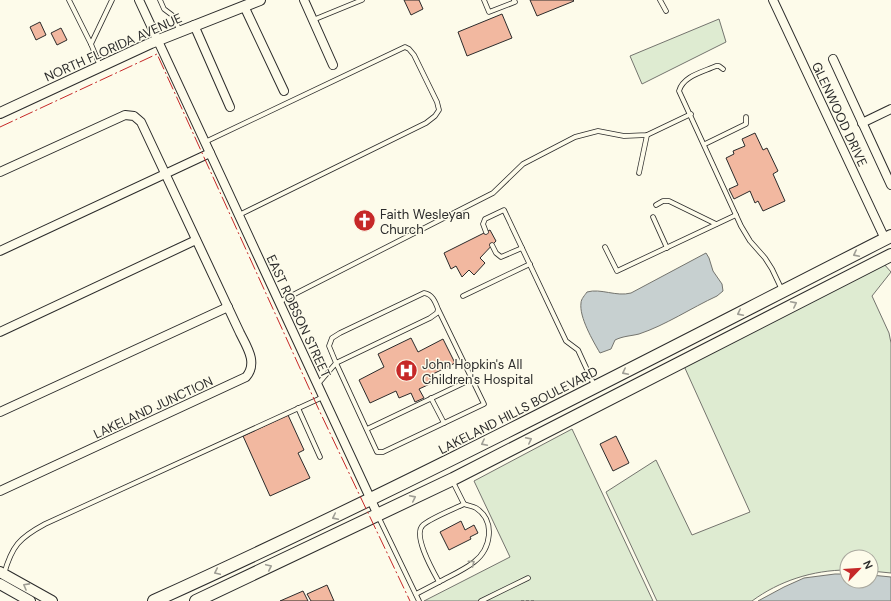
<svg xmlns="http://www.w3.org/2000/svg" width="891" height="601" viewBox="0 0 891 601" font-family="'DM Sans',sans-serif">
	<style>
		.green { fill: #deebd1; stroke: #74746e }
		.water { fill: #c7d0d0; stroke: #74746e }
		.building { fill: #f2b8a0; stroke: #2b2b2b }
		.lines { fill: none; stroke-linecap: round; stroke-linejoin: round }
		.service-casing { stroke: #2b2b2b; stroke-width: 5.5 }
		.minor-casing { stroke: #2b2b2b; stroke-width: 10 }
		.tertiary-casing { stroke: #2b2b2b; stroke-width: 12 }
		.primary-casing { stroke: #2b2b2b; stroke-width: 14 }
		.path { stroke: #6a6964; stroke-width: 1.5; stroke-dasharray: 3 2; stroke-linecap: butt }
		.service { stroke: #fdfbea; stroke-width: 4 }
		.minor { stroke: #fdfbea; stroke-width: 8 }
		.tertiary { stroke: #fdfbea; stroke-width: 10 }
		.primary { stroke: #fdfbea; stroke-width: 12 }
		.power { stroke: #c62828; stroke-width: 1; stroke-dasharray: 14 3 2 3; stroke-linecap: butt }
		.oneway { stroke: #9e9d94 }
		.labels { text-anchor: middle; stroke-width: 3; stroke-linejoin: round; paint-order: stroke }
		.street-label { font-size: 13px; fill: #2b2b2b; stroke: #fdfbea }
		.poi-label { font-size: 13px; fill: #2b2b2b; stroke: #fdfbea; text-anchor: start }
	</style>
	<rect width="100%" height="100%" fill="#fdfbea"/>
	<!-- green -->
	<g class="green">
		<polygon points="719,19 726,42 642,84 630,56"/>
		<path d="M884,264L891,272L872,296L889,333L891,343V573L871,571V557H847V570C813,570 779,581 752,601H657L606,492L656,460L692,535L750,512L684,366Z"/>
		<polygon points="572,429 653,601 424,601 510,557 474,481"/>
	</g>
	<!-- water -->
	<g class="water">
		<path d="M706,253L709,258L713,271L722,284L723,291L717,296C691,308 666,325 639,334C631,336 623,336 615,340L611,349L600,353C593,341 579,317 581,303C581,299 585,295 587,292C601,288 616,297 631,293Z"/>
		<polygon points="835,574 847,574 847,581 871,581 871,575 891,577 891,601 758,601 784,587 804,578"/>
	</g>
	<!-- building -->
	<g class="building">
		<polygon points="404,0 419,0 423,9 411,15"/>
		<polygon points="530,0 573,0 574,1 537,16"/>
		<polygon points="502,14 512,38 467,56 458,32"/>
		<polygon points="40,22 46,35 36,40 30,27"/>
		<polygon points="61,28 67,40 57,45 51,33"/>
		<polygon points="755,133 763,150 767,148 778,171 773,174 785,201 763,211 758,201 755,203 750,191 734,199 729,189 738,185 726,158 734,154 733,151 745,146 742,139"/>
		<polygon points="490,230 496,241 480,258 485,263 474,275 469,270 462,277 456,266 451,269 444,253"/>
		<polygon points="411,338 418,352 443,339 455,363 429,376 432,383 419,389 424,398 415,402 411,393 399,398 396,391 370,403 359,380 384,367 378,354"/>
		<polygon points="288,415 304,450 298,453 310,478 270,496 243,436"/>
		<polygon points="616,436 629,463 613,471 600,444"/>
		<polygon points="461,521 465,530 474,525 478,533 470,537 471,539 449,550 440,532"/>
		<polygon points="327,585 334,601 311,601 307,594"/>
		<polygon points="303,591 308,601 280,601"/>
	</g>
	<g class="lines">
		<defs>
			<g id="service">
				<polyline points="69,0 91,44"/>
				<polyline points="160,0 164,9 172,15 180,31"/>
				<polyline points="484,0 489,12 515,2 514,0"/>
				<polyline points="660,0 666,11"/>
				<polyline points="313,20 362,0"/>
				<polyline points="100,66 91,44 112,0"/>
				<path d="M723,69L719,66H716C703,72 683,76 679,91L741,226L750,241L765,258L772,269L782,290"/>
				<polyline points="205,142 405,47 409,49 414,55 437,102 439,110 435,116 426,123 239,215"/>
				<polyline points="705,144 746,124 746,117"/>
				<polyline points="639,173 647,135"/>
				<polyline points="656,205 663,201 669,201 716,224"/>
				<polyline points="653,217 667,248"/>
				<polyline points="486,232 483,224 485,219 504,210 566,341 578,350 595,387"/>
				<polyline points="492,245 496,253 501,257 522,248"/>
				<polyline points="605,247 617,271 736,215"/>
				<polyline points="463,296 530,264"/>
				<polyline points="279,302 493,193 523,164 575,137 598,131 624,136 647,135 691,114"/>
				<path d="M318,384L336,363L329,346L332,338L340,333L424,293C432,294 435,301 438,309L437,313L430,318L336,363L377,452H383L484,404L438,309"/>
				<polyline points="431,398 444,423"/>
				<polyline points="298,408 320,457"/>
				<polyline points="367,429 472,379"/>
				<polyline points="378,516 419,601"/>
				<path d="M4,574C12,546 19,538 45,524L323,397"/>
				<path d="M439,582C450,576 464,570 474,562C491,549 496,521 476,508C473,506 468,506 464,504"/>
				<path d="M416,594L439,582C433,571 412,535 423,525C431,518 454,509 464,504L453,482"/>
				<polyline points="481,601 528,578"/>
			</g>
			<g id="minor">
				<polyline points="139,0 378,515"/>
				<polyline points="304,0 333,65"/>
				<polyline points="773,0 885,239"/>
				<polyline points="244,6 284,91"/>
				<polyline points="194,25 230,107"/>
				<polyline points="833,59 891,185"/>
				<polyline points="862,123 891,109"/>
				<path d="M0,172L125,115L134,116L141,122L240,333C247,347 258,363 246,377L0,491"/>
				<polyline points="0,251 210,153"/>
				<polyline points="0,332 196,240"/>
				<polyline points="0,412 228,307"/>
			</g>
			<g id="tertiary">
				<polyline points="0,113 151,43 260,0"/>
				<polyline points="0,572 52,601"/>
				<polyline points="0,584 30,601"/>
			</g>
			<g id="primary">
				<path d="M154,601C404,488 647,360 891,236"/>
				<polyline points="196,601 453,479 891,255"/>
			</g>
		</defs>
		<!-- service casing -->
		<use href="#service" class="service-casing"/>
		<!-- minor casing -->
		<use href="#minor" class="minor-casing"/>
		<!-- tertiary casing -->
		<use href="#tertiary" class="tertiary-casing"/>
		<!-- primary casing -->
		<use href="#primary" class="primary-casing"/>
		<!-- path -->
		<polyline class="path" points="521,601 535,601"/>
		<!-- service -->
		<use href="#service" class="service"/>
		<!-- minor -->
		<use href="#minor" class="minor"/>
		<!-- tertiary -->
		<use href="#tertiary" class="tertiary"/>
		<!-- primary -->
		<use href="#primary" class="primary"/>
		<!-- power -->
		<polyline class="power" points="0,127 157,54 319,410 410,601"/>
	</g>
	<!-- one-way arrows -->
	<defs><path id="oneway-chevron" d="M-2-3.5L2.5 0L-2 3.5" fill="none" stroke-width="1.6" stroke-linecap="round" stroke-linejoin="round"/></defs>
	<g class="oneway">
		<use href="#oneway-chevron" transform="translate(856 254) rotate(153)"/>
		<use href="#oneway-chevron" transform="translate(794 304) rotate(-27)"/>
		<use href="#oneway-chevron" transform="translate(740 313) rotate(153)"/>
		<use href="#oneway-chevron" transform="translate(625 372) rotate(153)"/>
		<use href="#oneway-chevron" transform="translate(529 440) rotate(-27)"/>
		<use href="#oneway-chevron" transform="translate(484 443) rotate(153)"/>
		<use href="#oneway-chevron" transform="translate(413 498) rotate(-26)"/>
		<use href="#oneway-chevron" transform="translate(335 517) rotate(154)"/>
		<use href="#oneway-chevron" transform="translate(472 563) rotate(-37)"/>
		<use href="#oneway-chevron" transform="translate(269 567) rotate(-25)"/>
		<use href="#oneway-chevron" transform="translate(217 572) rotate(155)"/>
		<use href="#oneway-chevron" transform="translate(26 586) rotate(-151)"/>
	</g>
	<!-- icons -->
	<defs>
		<symbol id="church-disc" viewBox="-11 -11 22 22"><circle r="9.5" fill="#c62828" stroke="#fdfbea"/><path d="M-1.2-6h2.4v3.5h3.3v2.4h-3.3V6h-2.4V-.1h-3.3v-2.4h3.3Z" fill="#fff"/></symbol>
		<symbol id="hospital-disc" viewBox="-11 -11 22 22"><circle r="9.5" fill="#c62828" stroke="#fdfbea"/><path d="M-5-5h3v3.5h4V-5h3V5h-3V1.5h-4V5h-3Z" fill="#fff"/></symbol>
	</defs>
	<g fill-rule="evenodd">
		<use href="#church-disc" x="352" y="208" width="25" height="25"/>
		<use href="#hospital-disc" x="394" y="358" width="25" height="25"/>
	</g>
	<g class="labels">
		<!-- street labels -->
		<g class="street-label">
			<text transform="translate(113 47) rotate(-24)" y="5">NORTH FLORIDA AVENUE</text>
			<text transform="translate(840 114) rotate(65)" y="5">GLENWOOD DRIVE</text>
			<text transform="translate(299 316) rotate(65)" y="5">EAST ROBSON STREET</text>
			<text transform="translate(153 407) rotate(-25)" y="5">LAKELAND JUNCTION</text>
			<text transform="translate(518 410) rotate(-27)" y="5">LAKELAND HILLS BOULEVARD</text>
		</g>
		<!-- poi labels -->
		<g class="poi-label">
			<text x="380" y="219">Faith Wesleyan<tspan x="380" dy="15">Church</tspan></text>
			<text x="422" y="369">John Hopkin's All<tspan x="422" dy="15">Children's Hospital</tspan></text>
		</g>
	</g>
	<!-- north arrow -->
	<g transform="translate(859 569) rotate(65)"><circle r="19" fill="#fdfbea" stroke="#a9a89e"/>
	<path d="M0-3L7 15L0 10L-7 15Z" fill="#c62828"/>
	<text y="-6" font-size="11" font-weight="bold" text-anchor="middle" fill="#2b2b2b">N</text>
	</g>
</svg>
